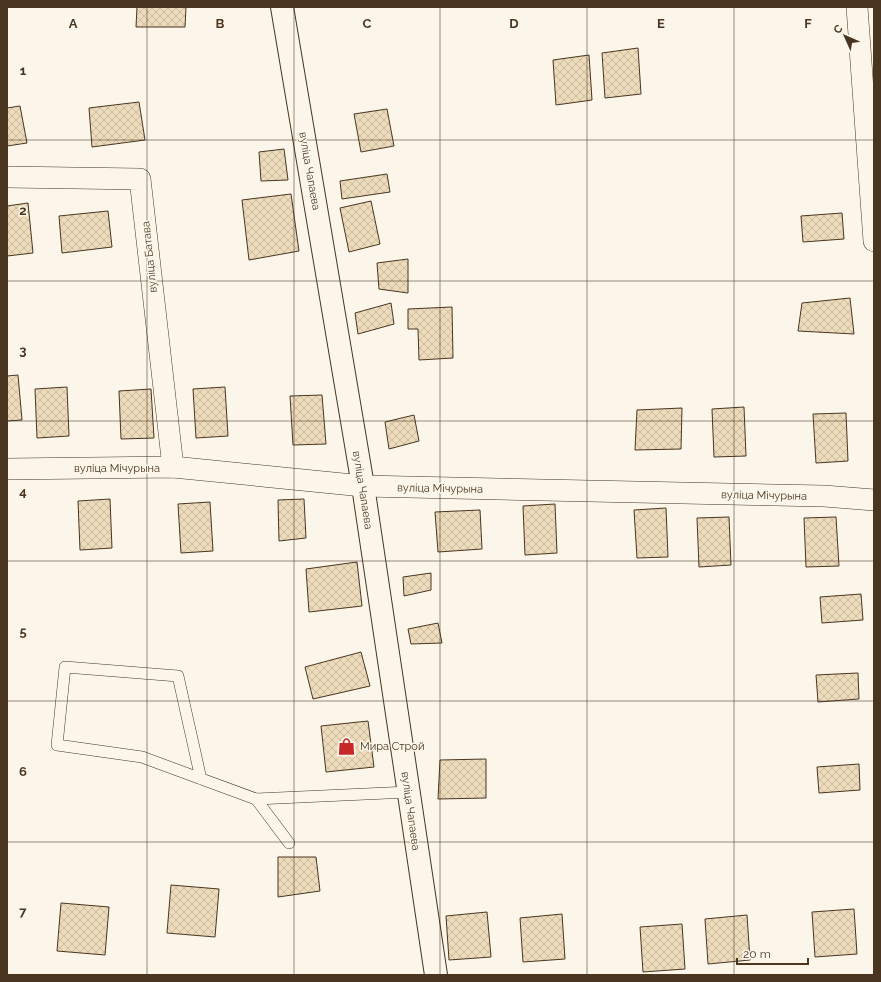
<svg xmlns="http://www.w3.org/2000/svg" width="881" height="982" viewBox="0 0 881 982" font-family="Raleway,sans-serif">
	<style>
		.building { fill: url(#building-cross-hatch); stroke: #4a3520 }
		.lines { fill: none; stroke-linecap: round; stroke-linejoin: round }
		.lane-casing { stroke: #4a3520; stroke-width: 12 }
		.street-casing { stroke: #4a3520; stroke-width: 22 }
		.secondary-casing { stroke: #4a3520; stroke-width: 24 }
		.lane { stroke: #fbf6e9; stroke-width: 11 }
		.street { stroke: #fbf6e9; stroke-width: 21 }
		.secondary { stroke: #fbf6e9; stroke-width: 22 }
		.grid { fill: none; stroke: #4a3520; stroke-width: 1; stroke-opacity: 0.55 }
		.labels { text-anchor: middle; stroke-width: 3; stroke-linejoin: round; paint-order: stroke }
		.street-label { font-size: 11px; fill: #4a3520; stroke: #fbf6e9 }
		.poi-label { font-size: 11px; fill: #4a3520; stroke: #fbf6e9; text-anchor: start }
		.grid-label { font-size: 13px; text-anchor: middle; font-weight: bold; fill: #4a3520; stroke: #fbf6e9; stroke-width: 3; stroke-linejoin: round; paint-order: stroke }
	</style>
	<defs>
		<pattern id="building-cross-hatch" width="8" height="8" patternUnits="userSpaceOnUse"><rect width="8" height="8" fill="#ecdcbc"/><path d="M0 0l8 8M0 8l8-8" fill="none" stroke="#ccbda1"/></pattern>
	</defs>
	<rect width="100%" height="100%" fill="#fbf6e9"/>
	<!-- building -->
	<g class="building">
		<polygon points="137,7 186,7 185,27 136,27"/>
		<polygon points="638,48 641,94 605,98 602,53"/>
		<polygon points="589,55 592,100 556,105 553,60"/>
		<polygon points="139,102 145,140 92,147 89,108"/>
		<polygon points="20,106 27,143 7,146 7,108"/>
		<polygon points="387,109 394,146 361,152 354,114"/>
		<polygon points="284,149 288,180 261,181 259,152"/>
		<polygon points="387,174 390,192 342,199 340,181"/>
		<polygon points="291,194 299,251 249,260 242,200"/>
		<polygon points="371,201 380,244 349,252 340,208"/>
		<polygon points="28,203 33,253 7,256 7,206"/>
		<polygon points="108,211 112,247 62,253 59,216"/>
		<polygon points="842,213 844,239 803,242 801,216"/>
		<polygon points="408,259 408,293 379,289 377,263"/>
		<polygon points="850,298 854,334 798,331 802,303"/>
		<polygon points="391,303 394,324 358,334 355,313"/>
		<polygon points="452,307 453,358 419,360 418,329 408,329 408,309"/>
		<polygon points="18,375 22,420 7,421 7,376"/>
		<polygon points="67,387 69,436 37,438 35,389"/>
		<polygon points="225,387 228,436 196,438 193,389"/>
		<polygon points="151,389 154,438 121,439 119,391"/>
		<polygon points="322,395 326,444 293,445 290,396"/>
		<polygon points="744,407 746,456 714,457 712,409"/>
		<polygon points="682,408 681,449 635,450 637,410"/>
		<polygon points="846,413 848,461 816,463 813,414"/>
		<polygon points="414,415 419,441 389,449 385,422"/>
		<polygon points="110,499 112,548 80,550 78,501"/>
		<polygon points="304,499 306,538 279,541 278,500"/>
		<polygon points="210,502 213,551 181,553 178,504"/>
		<polygon points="555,504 557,553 525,555 523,506"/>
		<polygon points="666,508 668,557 637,558 634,510"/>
		<polygon points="480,510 482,549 438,552 435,512"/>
		<polygon points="729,517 731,565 699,567 697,518"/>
		<polygon points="836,517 839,566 806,567 804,518"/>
		<polygon points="357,562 362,606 309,612 306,569"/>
		<polygon points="431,573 431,590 404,596 403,577"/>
		<polygon points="861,594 863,620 822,623 820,597"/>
		<polygon points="438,623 442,643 411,644 408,629"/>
		<polygon points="361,652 370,686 313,699 305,667"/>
		<polygon points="858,673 859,699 818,702 816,675"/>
		<polygon points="368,721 374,767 326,772 321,726"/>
		<polygon points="486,759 486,798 438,799 440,760"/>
		<polygon points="859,764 860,790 819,793 817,767"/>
		<polygon points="278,857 316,857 320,891 278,897"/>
		<polygon points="171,885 219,889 215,937 167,933"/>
		<polygon points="61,903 109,907 105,955 57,951"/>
		<polygon points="854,909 857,954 815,957 812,912"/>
		<polygon points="487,912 491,957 449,960 446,916"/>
		<polygon points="562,914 565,959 523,962 520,918"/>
		<polygon points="747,915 750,960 708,964 705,919"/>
		<polygon points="682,924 685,969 643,972 640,927"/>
	</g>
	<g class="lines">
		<defs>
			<g id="lane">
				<polyline points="201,779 178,676 65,667 57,745 142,757 256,799 409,792"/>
				<polyline points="256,799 289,843"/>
			</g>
			<g id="street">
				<polyline points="857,7 874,241"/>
				<polyline points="7,177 140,179 173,467"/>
				<polyline points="7,469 173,467 363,486 824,496 874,500"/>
			</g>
			<polyline id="secondary" points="282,7 363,486 436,975"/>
		</defs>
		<!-- lane casing -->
		<use href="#lane" class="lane-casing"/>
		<!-- street casing -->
		<use href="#street" class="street-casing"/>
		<!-- secondary casing -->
		<use href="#secondary" class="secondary-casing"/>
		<!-- lane -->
		<use href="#lane" class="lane"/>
		<!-- street -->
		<use href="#street" class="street"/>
		<!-- secondary -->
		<use href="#secondary" class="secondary"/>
	</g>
	<!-- grid -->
	<path class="grid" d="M147,7V975M294,7V975M440,7V975M587,7V975M734,7V975M7,140H874M7,281H874M7,421H874M7,561H874M7,701H874M7,842H874"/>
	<!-- icons -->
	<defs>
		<symbol id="shop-bare" viewBox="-9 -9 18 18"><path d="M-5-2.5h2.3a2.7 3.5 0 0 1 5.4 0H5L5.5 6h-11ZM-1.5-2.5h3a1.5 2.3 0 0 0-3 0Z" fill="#c62828" stroke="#fbf6e9" stroke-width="2.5" paint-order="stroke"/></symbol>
	</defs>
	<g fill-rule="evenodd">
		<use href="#shop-bare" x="334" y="734" width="25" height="25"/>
	</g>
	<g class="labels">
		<!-- street labels -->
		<g class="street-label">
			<text transform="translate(310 171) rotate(80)" y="4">вуліца Чапаева</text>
			<text transform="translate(149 257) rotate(-96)" y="4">вуліца Батава</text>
			<text x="117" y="472">вуліца Мічурына</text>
			<text transform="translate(440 488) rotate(1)" y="4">вуліца Мічурына</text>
			<text transform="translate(363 490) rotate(81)" y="4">вуліца Чапаева</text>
			<text transform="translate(764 495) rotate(1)" y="4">вуліца Мічурына</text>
			<text transform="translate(411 811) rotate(82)" y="4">вуліца Чапаева</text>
		</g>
		<!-- poi labels -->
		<g class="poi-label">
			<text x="360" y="750">Мира Строй</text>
		</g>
	</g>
	<g class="grid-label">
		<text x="73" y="28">A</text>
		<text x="220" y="28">B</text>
		<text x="367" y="28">C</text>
		<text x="514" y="28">D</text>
		<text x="661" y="28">E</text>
		<text x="808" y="28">F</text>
		<text x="23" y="75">1</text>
		<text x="23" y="215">2</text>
		<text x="23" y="355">3</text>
		<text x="23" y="496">4</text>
		<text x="23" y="636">5</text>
		<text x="23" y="776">6</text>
		<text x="23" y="916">7</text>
	</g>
	<!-- border -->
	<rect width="881" height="982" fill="none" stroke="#4a3520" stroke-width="16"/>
	<!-- north arrow -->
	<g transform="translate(845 36) rotate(315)" stroke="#fbf6e9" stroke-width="3" paint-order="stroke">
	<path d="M0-3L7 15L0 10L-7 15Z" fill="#4a3520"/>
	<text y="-6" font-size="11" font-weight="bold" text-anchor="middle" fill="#4a3520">С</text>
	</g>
	<!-- scale -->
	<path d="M737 958v6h71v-6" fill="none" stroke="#4a3520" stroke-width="2"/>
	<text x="743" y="958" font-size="12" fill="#4a3520" stroke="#fbf6e9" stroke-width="3" paint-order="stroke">20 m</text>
</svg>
